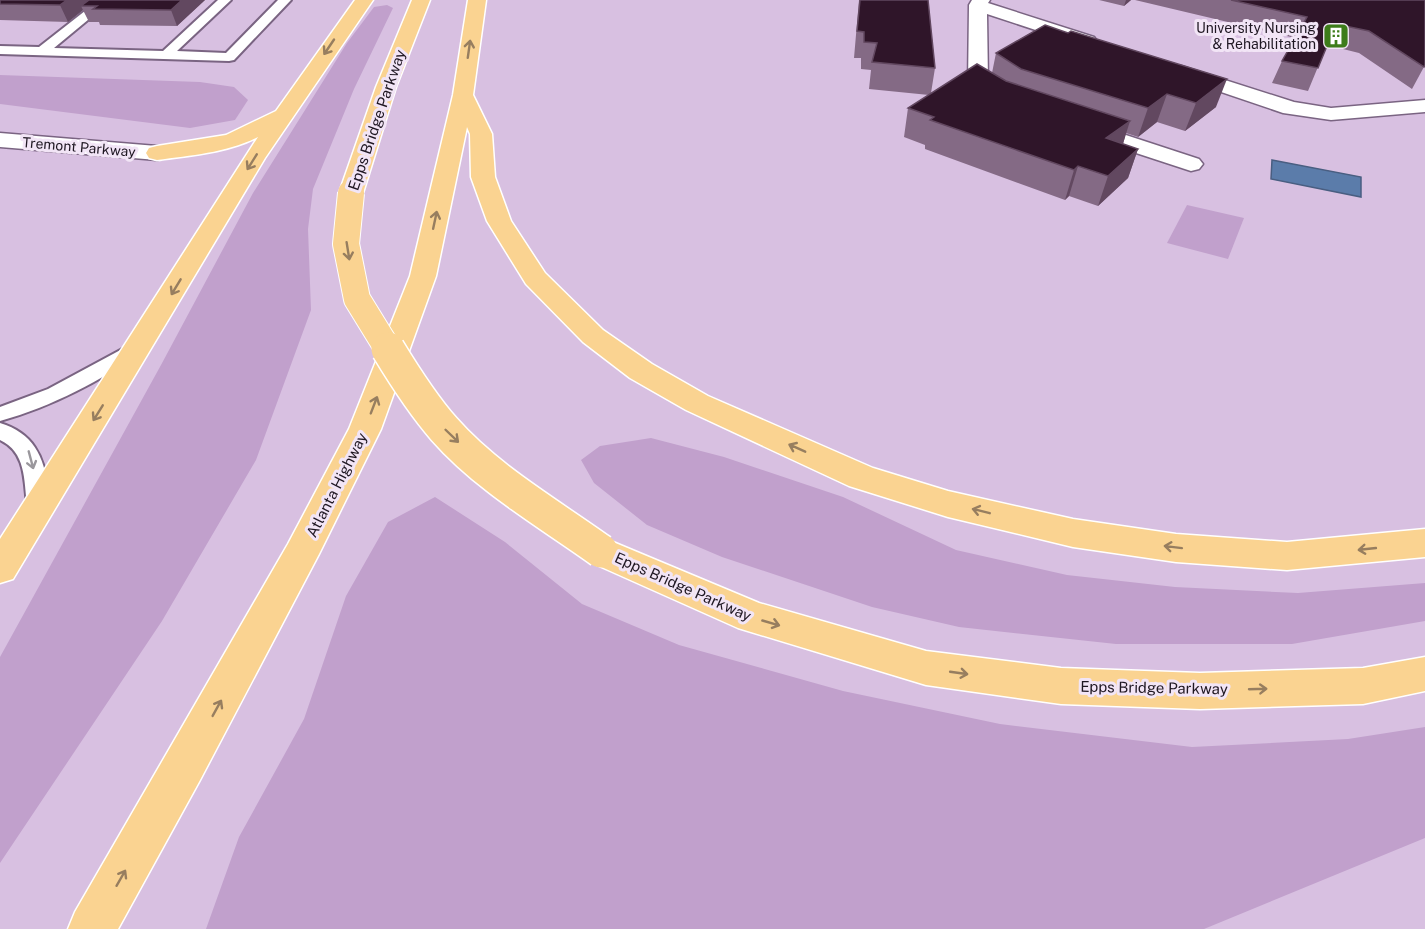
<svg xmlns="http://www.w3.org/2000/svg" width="1425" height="929" viewBox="0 0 1425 929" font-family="'Public Sans',sans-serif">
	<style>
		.green { fill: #c1a0cc }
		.water { fill: #5b7caa; stroke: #495e81; stroke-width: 1.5 }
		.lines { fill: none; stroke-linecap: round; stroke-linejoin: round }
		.service-casing { stroke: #7a6482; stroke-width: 4 }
		.minor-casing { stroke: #7a6482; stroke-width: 3 }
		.primary-casing { stroke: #fff; stroke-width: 3 }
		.service { fill: #fff; fill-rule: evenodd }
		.minor { fill: #fff; fill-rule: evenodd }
		.primary { fill: #fad391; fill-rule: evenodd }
		.primary-bridge-far1-casing { stroke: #fff; stroke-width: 28; stroke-linecap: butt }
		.primary-bridge-casing { stroke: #fff; stroke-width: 36; stroke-linecap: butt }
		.primary-bridge-far1 { stroke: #fad391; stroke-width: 26 }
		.primary-bridge { stroke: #fad391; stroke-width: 33 }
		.wall { fill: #846a85 }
		.shaded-wall { fill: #624860 }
		.building { fill: #2f1529; stroke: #624860; stroke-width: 1.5 }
		.oneway { stroke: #977e5f }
		.oneway2 { stroke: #9a979c }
		.labels { text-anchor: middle; stroke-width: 6; stroke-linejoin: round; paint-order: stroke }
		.far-poi-label { font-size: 14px; fill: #1f1722; stroke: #f2e5f6; text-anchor: end }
		.far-street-label { font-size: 14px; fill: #1f1722; stroke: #f2e5f6 }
		.street-label { font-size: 15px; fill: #1f1722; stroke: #f2e5f6 }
	</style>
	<rect width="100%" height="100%" fill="#d8c0e1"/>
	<!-- green -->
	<g class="green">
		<polygon points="387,5 393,8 354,89 313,189 308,229 311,310 256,460 162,621 0,863 0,657 161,365 253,193 347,43 374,7"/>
		<polygon points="0,75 200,82 234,87 248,100 235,120 190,128 0,104"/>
		<polygon points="1187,205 1244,218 1228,259 1167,243"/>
		<polygon points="651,438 724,457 843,497 956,550 1067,575 1175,587 1298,593 1425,583 1425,621 1292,644 1116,644 959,627 872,607 722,557 647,525 594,483 581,460 600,446"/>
		<polygon points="435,497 505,542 582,604 679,645 843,691 1000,724 1192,747 1348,739 1425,727 1425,838 1204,929 206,929 239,837 304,719 346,596 388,522"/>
	</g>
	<!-- water -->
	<polygon class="water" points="1272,160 1361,177 1361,197 1271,179"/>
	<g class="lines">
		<defs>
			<g id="service">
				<polygon points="99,0 112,0 54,48 163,51 218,0 231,0 177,51 226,53 278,0 291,0 234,60 229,61 0,54 0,46 39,47"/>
				<path d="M139,340L146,342L149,346L146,350C99,381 54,406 0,421V407L48,389Z"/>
				<path d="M0,423C33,433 44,456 48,488C50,497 52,503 47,511L39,514L31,511L27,505C24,480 26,452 0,440Z"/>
			</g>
			<g id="minor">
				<path d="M972,0H990L988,3L1094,37L1097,41L1094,45L1087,47L987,14L988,82L1005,93L1008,97L1005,101C992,105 976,96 968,85L969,5Z"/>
				<polygon points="1181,66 1294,102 1331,108 1425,100 1425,112 1331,120 1283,113 1174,76 1171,72 1174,68"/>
				<polygon points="1080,120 1199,159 1203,164 1199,169 1191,171 1072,132 1069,127 1072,122"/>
				<polygon points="0,133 157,146 165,148 168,153 165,158 157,160 0,147"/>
			</g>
			<g id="primary">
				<path d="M355,0H373L265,158L13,579L0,583V539L258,137C226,153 192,155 157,160L149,158L146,153L149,148L157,146L226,135L276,111Z"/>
				<polygon points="412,0 430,0 396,87 363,193 360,198 351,200 342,198 339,193 376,87"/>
				<polygon points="468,0 486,0 473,95 492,134 495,177 511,221 545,273 603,330 652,364 708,396 873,468 948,491 1073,519 1176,534 1287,542 1425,529 1425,557 1287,570 1176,562 1073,547 948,517 849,486 686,410 630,378 583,342 526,284 487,221 471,177 470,134 467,127 436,276 381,429 319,554 200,780 118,929 68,929 75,912 288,544 349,429 410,276 453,95"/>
				<polygon points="601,537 759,603 926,651 1061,668 1200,673 1363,668 1425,657 1425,691 1363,704 1200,709 1061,704 926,685 738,628 588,561 583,551 588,541"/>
			</g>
		</defs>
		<!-- service casing -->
		<use href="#service" class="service-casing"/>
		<!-- minor casing -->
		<use href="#minor" class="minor-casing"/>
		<!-- primary casing -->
		<use href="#primary" class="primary-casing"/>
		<!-- service -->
		<use href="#service" class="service"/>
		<!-- minor -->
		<use href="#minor" class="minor"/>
		<!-- primary -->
		<use href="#primary" class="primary"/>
		<defs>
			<polyline id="primary-bridge-far1" points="351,193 346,244 357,299 389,351"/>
			<path id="primary-bridge" d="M388,349C405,377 422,404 444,429C487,478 548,513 601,551"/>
		</defs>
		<!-- primary-bridge-far1 casing -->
		<use href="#primary-bridge-far1" class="primary-bridge-far1-casing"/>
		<!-- primary-bridge casing -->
		<use href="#primary-bridge" class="primary-bridge-casing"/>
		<!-- primary-bridge-far1 -->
		<use href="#primary-bridge-far1" class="primary-bridge-far1"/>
		<!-- primary-bridge -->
		<use href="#primary-bridge" class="primary-bridge"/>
	</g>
	<!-- wall -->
	<g class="wall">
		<polygon points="0,0 205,0 177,26 100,25 99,22 89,22 83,10 68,22 0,20"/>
		<polygon points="859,0 928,0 935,68 931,93 992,73 996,53 1045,25 1216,107 1185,131 1157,122 1138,137 1126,133 1123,144 1138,149 1128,178 1098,206 1069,196 1065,200 925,149 925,145 904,137 908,108 929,95 869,89 871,70 861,69 861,58 854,58"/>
		<polygon points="1099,0 1131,0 1124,6"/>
		<polygon points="1135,0 1425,0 1425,65 1412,89 1359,53 1327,45 1308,91 1272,83 1282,61 1295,38"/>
	</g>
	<!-- shaded-wall -->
	<g class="shaded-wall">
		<polygon points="67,0 95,0 81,6 83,10 68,22 60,5"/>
		<polygon points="182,0 205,0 177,26 171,10"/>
		<polygon points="1126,0 1131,0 1124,6"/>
		<polygon points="1227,79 1216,107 1185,131 1196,103"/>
		<polygon points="1167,94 1157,122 1138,137 1148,108"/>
		<polygon points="1130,121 1121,150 1106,138"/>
		<polygon points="1138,149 1128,178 1098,206 1108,176"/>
		<polygon points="1078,166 1069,196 1065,200 1074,170"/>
	</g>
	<!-- building -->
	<g class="building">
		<polygon points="0,0 67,0 60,5 0,4"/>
		<polygon points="89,0 182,0 171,10 93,9 97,6 81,6"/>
		<polygon points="860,0 928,0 935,68 872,62 877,43 864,42 864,32 857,31"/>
		<polygon points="1231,0 1425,0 1425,65 1424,67 1369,31 1336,24 1318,68 1282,61 1307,17"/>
		<polygon points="1045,25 1068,33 1071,31 1227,79 1196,103 1167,94 1148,108 1021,69 996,53"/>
		<polygon points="977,64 1006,81 1130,121 1106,138 1138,149 1108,176 1078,166 1074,170 930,120 934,117 908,108"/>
	</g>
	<!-- one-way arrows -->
	<defs><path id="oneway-shaft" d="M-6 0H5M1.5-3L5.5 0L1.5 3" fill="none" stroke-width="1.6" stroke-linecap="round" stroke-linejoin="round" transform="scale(1.5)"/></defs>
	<g class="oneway">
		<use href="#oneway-shaft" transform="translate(329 47) rotate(124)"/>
		<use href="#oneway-shaft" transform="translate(469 49) rotate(-82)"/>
		<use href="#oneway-shaft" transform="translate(252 162) rotate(122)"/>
		<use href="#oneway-shaft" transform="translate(435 220) rotate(-78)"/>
		<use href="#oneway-shaft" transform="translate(348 251) rotate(81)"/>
		<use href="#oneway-shaft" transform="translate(176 287) rotate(121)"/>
		<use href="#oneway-shaft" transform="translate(374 405) rotate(-69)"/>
		<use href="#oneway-shaft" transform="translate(98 413) rotate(122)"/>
		<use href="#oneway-shaft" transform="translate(452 436) rotate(44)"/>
		<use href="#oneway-shaft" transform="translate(797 448) rotate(-156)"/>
		<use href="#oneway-shaft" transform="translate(981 511) rotate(-166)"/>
		<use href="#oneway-shaft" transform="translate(1173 547) rotate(-173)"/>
		<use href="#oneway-shaft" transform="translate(1367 549) rotate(174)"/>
		<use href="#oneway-shaft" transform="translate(771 623) rotate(16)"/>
		<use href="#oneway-shaft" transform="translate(959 673) rotate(8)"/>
		<use href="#oneway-shaft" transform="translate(1258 689) rotate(-2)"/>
		<use href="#oneway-shaft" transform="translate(217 708) rotate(-61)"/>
		<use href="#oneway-shaft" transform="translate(121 878) rotate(-60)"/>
	</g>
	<use class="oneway2" href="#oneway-shaft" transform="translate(31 460) rotate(75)"/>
	<!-- icons -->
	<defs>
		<symbol id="building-square" viewBox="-11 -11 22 22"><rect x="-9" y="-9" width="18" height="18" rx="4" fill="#3d7c1a" stroke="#f2e5f6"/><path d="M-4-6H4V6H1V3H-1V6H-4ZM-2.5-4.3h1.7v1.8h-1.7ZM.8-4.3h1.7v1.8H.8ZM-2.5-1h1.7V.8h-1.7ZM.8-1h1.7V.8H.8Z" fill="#fff"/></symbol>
	</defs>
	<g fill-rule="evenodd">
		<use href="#building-square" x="1321" y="21" width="30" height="30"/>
	</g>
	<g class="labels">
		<!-- far-poi labels -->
		<g class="far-poi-label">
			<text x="1316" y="33">University Nursing<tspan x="1316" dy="16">&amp; Rehabilitation</tspan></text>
		</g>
		<!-- far-street labels -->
		<g class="far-street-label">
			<text transform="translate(79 147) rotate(5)" y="5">Tremont Parkway</text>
		</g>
		<!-- street labels -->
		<g class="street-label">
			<text transform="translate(377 120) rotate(-71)" y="5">Epps Bridge Parkway</text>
			<text transform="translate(337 485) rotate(-63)" y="5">Atlanta Highway</text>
			<text transform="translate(683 587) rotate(24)" y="5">Epps Bridge Parkway</text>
			<text transform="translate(1154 688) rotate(1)" y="5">Epps Bridge Parkway</text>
		</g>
	</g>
</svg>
